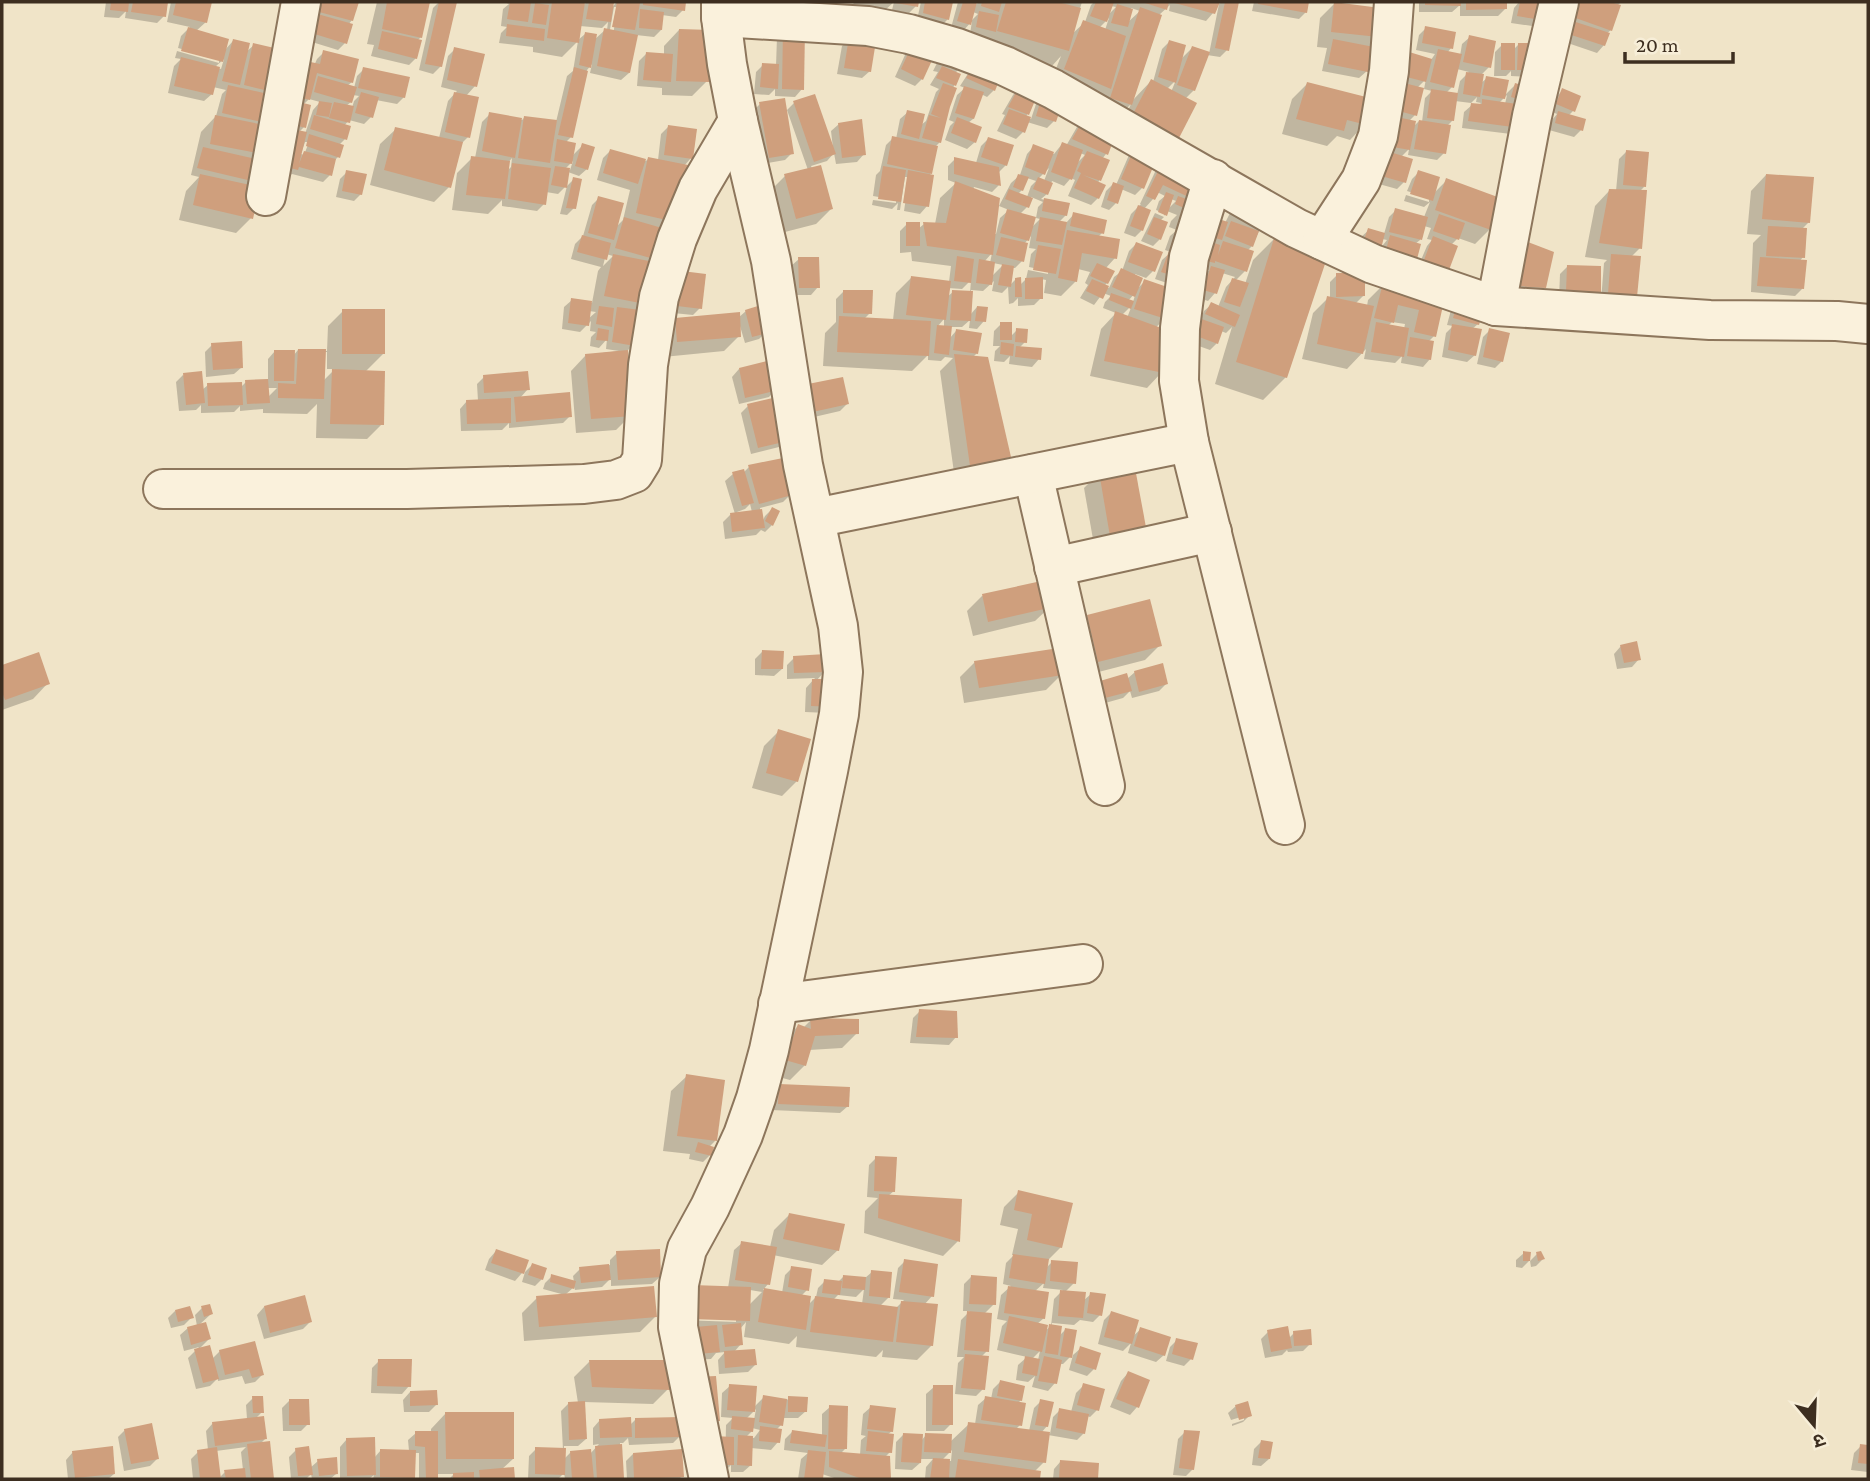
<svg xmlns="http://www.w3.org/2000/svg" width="1870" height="1481" viewBox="0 0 1870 1481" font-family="'Crimson Pro','Noto Sans Devanagari',serif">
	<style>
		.shadow { fill: #0003; fill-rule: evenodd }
		.building { fill: #cf9f7d }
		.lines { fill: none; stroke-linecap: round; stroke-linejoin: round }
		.minor-casing { stroke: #8d765c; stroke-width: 42 }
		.minor { stroke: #faf1dc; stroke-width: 38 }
	</style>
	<rect width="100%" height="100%" fill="#f0e4c8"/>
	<!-- shadow -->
	<g class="shadow">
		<polygon points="106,2 166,2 164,16 157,23 125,18 126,11 119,18 104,17"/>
		<path d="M171,2H210L206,22L196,31L224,51L233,41L246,52L254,45L281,51L251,218L236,233L179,220L186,191L199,177L191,175L201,132L216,116L222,94L226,90L213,87L212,94L204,101L168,93L174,66L181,59L175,58L177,51L219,63V59L178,48L181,36L190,27L167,22ZM224,59L221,69L215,67Z"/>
		<polygon points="312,2 357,2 352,20 348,25 345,43 338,50 302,39"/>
		<polygon points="377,2 428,2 421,37 417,41 416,58 409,65 371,56 374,45 367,44"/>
		<polygon points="439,2 455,4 441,66 433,74 419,70 433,8"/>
		<path d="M504,2H583L582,6L587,2H612L611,8L617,2L637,5L638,2H684L683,10L676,17L662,15L661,30L654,37L636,35L629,73L621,80L590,73L592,64L587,70L571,137L566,142L572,156L583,145L587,169L579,176L568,172L565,187L558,194L546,192L544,204L537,211L502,206V200L488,214L452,210L457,173L472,158H475L482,122L490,114L522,120L525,117L556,122L567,76L573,71L578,41L562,57L533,52V47L499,43L501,33L507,27L501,26L503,9L509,4ZM614,7H617L613,36L609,35ZM608,22L607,30H605L594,40L585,34L577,41L580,26L602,28ZM512,158L511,167L507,171L508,163ZM573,161L570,170L565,169Z"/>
		<polygon points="750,2 825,2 823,12"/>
		<polygon points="854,2 917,2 916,6 909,13 892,10 894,2 883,12 853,5"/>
		<polygon points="921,2 952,2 948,19 941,26 917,20"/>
		<path d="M958,2H975L974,6L979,2H1082L1072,34L1085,22L1091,5L1094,2H1218L1213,13L1206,21L1169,11L1170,5L1159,15L1132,101L1151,81L1153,82L1162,49L1169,42L1180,60L1192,48L1209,54L1219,4L1222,2H1237L1227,50L1220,57L1207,55L1194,90L1185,99L1177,137L1162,152L1119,130L1131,104L1115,120L1050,84L1061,56L1052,66L983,46L986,38L970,34L972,21L963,31L951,28ZM1111,6L1116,7L1107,16ZM1131,8L1140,11L1127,23ZM973,12L978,14L970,22ZM1109,18L1105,30L1099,28ZM1176,80L1171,92L1167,89Z"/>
		<polygon points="1254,2 1307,2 1306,12 1299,19 1252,11"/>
		<polygon points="1419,2 1505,2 1505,9 1498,16 1460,16 1460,5 1452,12 1419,12"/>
		<polygon points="1519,2 1545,2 1539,27 1511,23 1514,8"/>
		<polygon points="1571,2 1621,2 1617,6 1611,30 1606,34 1604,45 1597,53 1550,37"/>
		<polygon points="1335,3 1387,11 1371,52 1367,71 1359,78 1322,71 1327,48 1317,47 1320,18"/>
		<path d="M1426,28L1451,48L1447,53L1460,56L1462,44L1470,37L1489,67L1482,74L1480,84L1487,78L1504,96L1515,85L1526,88L1511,134L1462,128L1464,112L1472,105L1478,106L1481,103L1476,102L1477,97L1471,103L1455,101L1452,121L1447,126L1444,153L1437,160L1408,155L1409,149L1401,157L1404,182L1397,189L1368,181L1389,90L1431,60L1435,54L1416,50L1419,35ZM1457,69L1469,72L1460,81L1457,95L1446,93L1452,87ZM1426,79L1424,89L1432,91L1425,98L1422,122L1419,121L1412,128L1409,121L1415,115L1417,88ZM1507,95L1505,104L1499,103Z"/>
		<polygon points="679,30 707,81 692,96 662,95 662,88 637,86 639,61 646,54 664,55 664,46"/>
		<polygon points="784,30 802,89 795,97 775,96 775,89 769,95 754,94 756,72 763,65 776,66 777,37"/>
		<polygon points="849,39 870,71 862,78 837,74 842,46"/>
		<polygon points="1519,44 1529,77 1511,76 1511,71 1506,76 1494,76 1495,52 1502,45 1513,50"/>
		<polygon points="912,47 922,79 915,86 895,77 905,55"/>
		<polygon points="455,49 475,86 466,96 468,137 460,145 449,187 434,202 370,185 380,144 396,129 439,138 448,101 457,91 441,87 448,56"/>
		<path d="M324,52L352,82L347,86L354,88L357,76L364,69L404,97L397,104L376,100L371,117L364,124L349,120L344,126L345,139L339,145L338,157L334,161L330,175L323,182L292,174L289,176L267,171L317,59ZM353,95L359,96L354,101L352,108L346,106L351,102ZM309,99L320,102L313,110L305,134L299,132L304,127L303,105ZM305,142H309L304,155L301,154Z"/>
		<polygon points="939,59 962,59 958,70 955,73 959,75 953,88 940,142 936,146 930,176 927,206 920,214 904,211 909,177 905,177 900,210 897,210 898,203 892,209 872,205 873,200 896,203 896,200 873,196 876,175 880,171 886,145 893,138 896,139 900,119 908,112 920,126 926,121 936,92 939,89 930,85 938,72 933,71"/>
		<polygon points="969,72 994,90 987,97 981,94 973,119 968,123 975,142 967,149 945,140 950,126 954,122 949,120 957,95 965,88 960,86"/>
		<polygon points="1307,84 1365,124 1350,140 1337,136 1327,146 1282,134 1292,99"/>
		<polygon points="1020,87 1037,92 1026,117 1031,119 1038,98 1054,121 1047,128 1027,122 1023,132 1016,139 997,131 1005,115 1002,114 1013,95"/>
		<polygon points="1563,90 1573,111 1568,116 1581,130 1574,137 1549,130 1552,120 1557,114 1550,111 1556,97"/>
		<polygon points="794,103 833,148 831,131 839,124 864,154 857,162 836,164 834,153 827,161 811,166 831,209 816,224 781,233 770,191 785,176 808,170 787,110"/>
		<polygon points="760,104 792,153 785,160 762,164 753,111"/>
		<path d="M1084,120L1106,154L1102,159L1107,161L1098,183V198L1091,205L1068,196L1075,180L1071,178L1064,186L1052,181L1047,194L1041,199L1068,205L1066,215L1059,222L1066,223L1074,214L1102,233L1098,237L1115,258L1105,269L1107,283L1104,286L1109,288L1114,277L1122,271L1129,251L1136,244L1153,271L1146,278L1135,274L1136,290L1145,281L1165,319L1155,328L1162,372L1147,388L1090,376L1101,329L1116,313L1103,308L1105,302L1111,296L1103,293L1094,305L1080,298L1088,285L1085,283L1090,272L1078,269L1076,281L1061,296L1044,293L1046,280L1041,279V298L1034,305L1018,306V298L1013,303L1009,304L1008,287L1002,293L992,291L994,281L983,291L971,290L970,315L977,307L984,321L977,329L969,328L970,320L962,327H950L949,339L956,331L977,353L972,358L1009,456L994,471L955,480L940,371L953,358L945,357L941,361L928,360V355L912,371L823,366L825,333L836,322V299L843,292L870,313L864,319L893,320L896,293L911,278L949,282L951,266L912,261L911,252L900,253V231L907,224L918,229L924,224H935L940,198L956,183L948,180V166L955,159L976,163L981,146L988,139L1006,165L998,173L999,185L992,192L974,187L973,190L994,234H996L1000,218L1009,210L999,206L1011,183L1020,175L1027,154L1034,146L1054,154L1062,144L1066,146L1077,127ZM1080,153L1085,155L1076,164ZM1049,168L1044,181L1038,179ZM1027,178L1036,181L1031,186L1027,197L1018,194L1022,190ZM1031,197L1043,202L1038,207L1036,218L1040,219L1031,228L1020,214L1027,207ZM1031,236L1029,248L1036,249L1031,254L1029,267L1048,271V274L1028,270L1026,279L1020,285L1015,280L1010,285L1012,268H1015L1022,261L1024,244ZM992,253L990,263L984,262ZM993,263L1003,265L991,277ZM971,280L970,293L953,292L947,297L948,288L962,289ZM1136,292L1133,302L1128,301ZM1132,305L1127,318L1121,316ZM944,319V327H937Z"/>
		<path d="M668,127L691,158L684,166L652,258L648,262L633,345L626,352L631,415L616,430L576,433L571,371L586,355L619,351L606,349L607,339L599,348L590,346L591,337L596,332L590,331L591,321L580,332L562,329L564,307L572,300L592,303L598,271L601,267L571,259L575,244L583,236L592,205L599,198L616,227L623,220L630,190L597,180L603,158L610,151L646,161L648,159L658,160L661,134ZM606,254L613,256L603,266ZM589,311L596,312L588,319Z"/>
		<polygon points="1136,148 1156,156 1142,188 1135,195 1121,189 1116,203 1109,210 1101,207 1106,191 1113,184 1116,185 1129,155"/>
		<polygon points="1626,152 1644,187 1639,192 1640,248 1631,257 1636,296 1601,301 1604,263 1607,260 1585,257 1595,206 1610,190 1616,191 1619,159"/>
		<path d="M1162,165L1201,183L1170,284L1155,279L1162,260L1171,252L1165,250L1170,236L1177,230L1169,227L1171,221L1177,215L1167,211L1164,216V213L1156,210L1159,201L1165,196L1157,192L1153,199L1144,209L1142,230L1135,237L1124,233L1131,214L1141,204H1140L1155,172ZM1171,199L1176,201L1168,209Z"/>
		<polygon points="347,172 361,194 354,201 336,197 340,179"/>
		<polygon points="1419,172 1433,194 1447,180 1490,229 1475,244 1458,238 1451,245 1448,269 1418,267 1427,246 1432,240 1427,239 1431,228 1424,226 1420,240 1415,244 1380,257 1383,245 1387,240 1382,239 1379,248 1361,237 1369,230 1384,234 1389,217 1396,210 1424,217 1430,202 1424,207 1404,201 1406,195 1429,202 1429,198 1407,191 1412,179"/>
		<polygon points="1766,175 1809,222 1801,230 1803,257 1799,262 1802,289 1795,296 1751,292 1753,243 1761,235 1747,234 1751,191"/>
		<polygon points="574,179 574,208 567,215 560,214 567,186"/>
		<path d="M1237,205L1260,229L1252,246L1247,251L1245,271L1235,281L1245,284L1253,260L1275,238L1286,377L1263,400L1215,384L1232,327L1226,333L1221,331L1217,343L1210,350L1182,340L1205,275L1209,270L1188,265L1225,223L1230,213ZM1222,273L1235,277L1226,287L1218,307L1212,304L1204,311L1200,321V313L1205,300L1208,301L1215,293Z"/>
		<polygon points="1155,213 1164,217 1160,221 1160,239 1153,246 1141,241"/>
		<polygon points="1495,252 1545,287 1529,303 1489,300"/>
		<polygon points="799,259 818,287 811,295 792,295 791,266"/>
		<polygon points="1567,267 1599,292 1592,299 1559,299 1560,274"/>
		<path d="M1337,275L1364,295L1355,304L1367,306L1368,300L1383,285L1442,302L1434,336L1428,342L1430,359L1423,367L1401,363L1402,356L1395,363L1364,359L1366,349L1347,369L1302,359L1313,313L1328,298H1330V282ZM1392,322L1405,324L1404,329L1388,326Z"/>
		<polygon points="704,276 700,308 693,315 663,312"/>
		<polygon points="1451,310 1478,324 1472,329 1475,355 1467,362 1442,357 1446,333 1453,326 1447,325"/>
		<path d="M343,311L383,354L365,372L382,424L367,439L316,438L317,404L307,414L263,413V409L240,411V406L234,412L201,413V405L196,410L179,411L176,382L183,375L202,390L208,385L241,387L246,382L268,380V359L275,351L293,356L298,350L327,351L328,326ZM324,352H327V369H335L323,381ZM267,388H277L268,397Z"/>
		<polygon points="746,311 766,332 759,339 745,343 740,326 739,336 724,351 663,357 661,334 676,319 738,318"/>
		<polygon points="1001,324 1010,337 1017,330 1025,342 1019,348 1039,359 1032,367 1009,364 1010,356 1004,362 994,361 995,351 1000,346 993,346 994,331"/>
		<polygon points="1490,330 1502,361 1495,368 1477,364 1483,337"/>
		<polygon points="212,345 242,367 234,374 206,377 205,352"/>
		<polygon points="739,369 776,389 769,397 739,404 732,377"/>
		<polygon points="484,377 528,389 520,398 570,416 563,423 509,428 509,423 502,430 461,431 460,409 467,401 478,401 477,384"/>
		<polygon points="842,379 847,404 840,411 801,420"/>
		<polygon points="748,406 786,440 779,447 751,454 741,413"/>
		<path d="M749,467L790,495L783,502L760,508L762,522L765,516L772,509V525L765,532L761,530L756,535L725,539L723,522L730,515L735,514L725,481L733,474L744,472ZM750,504L752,512L737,514V512L745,509Z"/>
		<polygon points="1099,473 1146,538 1097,562 1084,488"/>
		<polygon points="982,596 1051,606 1035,621 973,636 967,611"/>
		<polygon points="1087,616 1160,645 1145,660 1083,676 1072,632"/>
		<polygon points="1621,646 1639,659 1632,667 1617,669 1614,654"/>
		<polygon points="762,652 782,669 774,676 755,675 755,659"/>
		<polygon points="38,654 48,683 33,699 2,710 2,667"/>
		<polygon points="794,658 825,671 816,681 828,713 805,712 806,688 815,678 787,679 787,665"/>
		<polygon points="975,662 1061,675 1046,690 964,703 960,677"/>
		<polygon points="1135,672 1166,684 1159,691 1132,698 1130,691 1123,698 1098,705 1094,690 1127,679"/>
		<polygon points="779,731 797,781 782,796 752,788 764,746"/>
		<polygon points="920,1011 956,1037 949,1045 910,1043 913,1018"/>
		<polygon points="811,1020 857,1033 842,1048 809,1050 805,1065 790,1080 771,1075 783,1041 798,1026 803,1028"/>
		<polygon points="687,1076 715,1141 709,1147 710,1155 703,1162 689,1159 690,1154 663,1151 671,1091"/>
		<polygon points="780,1086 848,1106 840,1113 771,1110 773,1093"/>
		<polygon points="876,1158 894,1191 888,1196 960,1200 958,1241 943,1256 864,1233 865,1211 878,1198 867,1197 869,1165"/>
		<path d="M1019,1192L1061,1247L1047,1261L1046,1268L1052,1262L1074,1283L1065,1292L1083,1301L1091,1294L1100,1315L1093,1322L1080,1320L1074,1325L1052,1323V1326L1059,1336L1065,1330L1070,1357L1063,1364H1059L1055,1383L1048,1391L1032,1387L1035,1376L1028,1382L1016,1380L1018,1365L1027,1357L997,1350L1002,1326L1007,1321L997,1319L1001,1295L1011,1286L1003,1284L1006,1263L1014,1255H1012L1018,1229L1000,1225L1004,1207ZM1044,1283L1043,1288L1063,1290L1054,1299L1051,1326L1045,1331L1037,1324L1044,1318L1034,1292ZM1040,1351L1038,1360L1032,1359Z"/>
		<path d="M789,1215L843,1226L838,1250L822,1265L773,1255L768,1284L763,1290L782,1293L785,1275L792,1268L810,1271L807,1290L801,1296L809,1297L808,1305L816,1297L818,1288L825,1281L838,1282L844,1276L865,1278L872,1272L890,1273L889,1297L880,1306L895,1309L904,1300L893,1299L898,1268L905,1261L936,1265L932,1296L924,1305L936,1306L932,1345L917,1360L882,1357L883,1350L876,1357L796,1347L797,1336L789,1344L744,1337L746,1322L740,1329L741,1344L734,1352L753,1350L755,1365L748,1372L719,1374L718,1360L725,1352L716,1353L711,1359L692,1360L689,1334L676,1333L678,1302L693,1286L728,1288L734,1250L742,1243L770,1247L774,1230ZM864,1289L862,1304L833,1300L838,1295L856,1297ZM750,1290L762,1292L749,1305ZM682,1317L736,1319V1322L682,1320Z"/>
		<polygon points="496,1251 522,1273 515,1281 485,1270 489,1259"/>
		<polygon points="617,1253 660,1277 652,1284 611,1286 611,1278 602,1287 575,1290 574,1287 565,1295 543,1289 545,1283 552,1276 574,1282 573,1276 580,1269 610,1265 610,1260"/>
		<polygon points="1524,1253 1529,1261 1522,1268 1516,1267 1516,1260"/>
		<polygon points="1537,1254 1543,1259 1536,1266 1531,1267 1530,1261"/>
		<polygon points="532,1265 542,1279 535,1286 522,1282 525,1272"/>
		<polygon points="971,1277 994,1304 984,1314 987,1351 981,1357 983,1389 976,1396 955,1394 958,1363 964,1357 957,1357 961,1320 970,1311 963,1311 964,1284"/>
		<polygon points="537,1298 655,1317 640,1332 524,1341 522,1313"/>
		<polygon points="264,1307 310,1322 303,1329 264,1339 257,1315"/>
		<polygon points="202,1308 211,1314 199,1325 209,1339 198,1350 212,1359 220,1351 262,1375 255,1382 245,1384 242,1376 218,1381 218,1378 210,1386 196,1389 188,1358 199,1347 184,1351 180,1335 188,1328 197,1326 195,1315"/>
		<polygon points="175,1311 192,1317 184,1325 171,1328 168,1318"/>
		<polygon points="1111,1313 1132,1337 1141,1329 1164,1355 1156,1362 1128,1353 1131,1343 1123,1351 1098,1344 1104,1320"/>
		<polygon points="1268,1332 1288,1339 1294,1333 1310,1344 1303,1351 1288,1352 1287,1350 1282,1355 1265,1358 1261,1339"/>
		<polygon points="1177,1340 1191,1359 1184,1366 1166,1361 1170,1347"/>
		<polygon points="1081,1348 1094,1369 1087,1376 1069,1370 1073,1355"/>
		<polygon points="379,1361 409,1386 402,1394 371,1393 372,1368"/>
		<polygon points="589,1362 668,1389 653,1404 584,1402 586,1439 578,1446 564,1446 564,1459 570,1453 590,1454 599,1444 593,1445 593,1428 600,1420 629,1426 635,1420 680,1436 673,1443 629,1445 628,1438 623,1443 620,1443 622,1477 620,1479 565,1479 564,1473 558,1479 528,1479 529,1456 536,1449 563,1450 561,1411 568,1404 578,1403 574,1377"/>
		<polygon points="1128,1373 1147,1381 1137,1407 1130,1415 1110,1407 1121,1381"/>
		<path d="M1000,1382L1021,1400L1017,1404L1020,1425L1016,1429L1029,1431L1034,1408L1041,1401L1047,1426L1041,1433L1050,1434L1053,1417L1060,1410L1071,1412L1076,1393L1084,1385L1097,1410L1090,1417L1087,1416L1084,1433L1077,1440L1048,1435L1044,1462L1035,1471L1039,1472L1038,1479H925L926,1467L933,1459H920V1463L912,1470L895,1469L896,1442L903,1435L921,1441L926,1435L950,1442L969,1424H975L978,1405L986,1398L991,1399L993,1389ZM952,1450L951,1461L942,1460Z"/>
		<path d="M730,1386L754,1407L764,1397L787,1400L789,1398L806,1411L798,1418H782L781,1425L776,1430L778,1442L771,1450L751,1448V1465L743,1472H731V1465L725,1471L726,1425L733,1418L721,1417L722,1393ZM756,1409L754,1420L746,1419ZM752,1428L760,1430L754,1438L746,1437L752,1431Z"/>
		<polygon points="934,1387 951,1424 944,1431 926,1431 926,1394"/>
		<polygon points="410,1392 436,1405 429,1412 404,1412 403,1400"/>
		<path d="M253,1398L262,1412L256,1418L265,1439L260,1444L273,1478L193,1479L191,1459L198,1452L208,1450L206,1431L213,1423L247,1419L246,1405ZM246,1447L241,1452L243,1470L225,1472L219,1478L216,1451Z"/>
		<polygon points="289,1401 308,1424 301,1431 283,1431 282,1408"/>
		<polygon points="1236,1406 1250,1415 1243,1422 1232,1426 1232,1424 1244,1420 1244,1416 1231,1420 1228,1413"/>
		<polygon points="830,1407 845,1449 840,1454 860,1455 861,1440 866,1436 861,1435 863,1414 871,1407 892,1431 887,1435 890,1452 885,1457 888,1457 889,1479 837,1479 822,1474 821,1479 798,1479 801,1459 808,1453 784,1450 785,1439 792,1432 822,1436 822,1414"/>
		<polygon points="446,1413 513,1459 501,1470 513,1469 513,1479 449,1479 454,1474 436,1474 435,1479 419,1479 419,1453 414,1453 413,1478 412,1479 373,1479 374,1475 369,1479 340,1479 340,1447 347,1439 374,1458 381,1450 409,1451 408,1440 416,1433 431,1433 431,1429"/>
		<polygon points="125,1430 157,1459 150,1466 124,1471 118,1437"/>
		<polygon points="1185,1432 1193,1469 1186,1476 1173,1475 1178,1439"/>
		<polygon points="1261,1442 1269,1459 1261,1466 1252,1465 1254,1449"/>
		<polygon points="1861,1446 1868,1447 1868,1472 1851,1470 1854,1453"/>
		<polygon points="296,1450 310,1468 318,1461 336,1474 330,1479 312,1479 311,1474 306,1479 291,1479 289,1457"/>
		<polygon points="73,1452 114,1474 108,1479 68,1479 66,1460"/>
		<polygon points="633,1454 682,1476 679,1479 627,1479 626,1461"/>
		<polygon points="1061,1461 1098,1464 1097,1479 1053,1479 1054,1469"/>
	</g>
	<!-- building -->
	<g class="building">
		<polygon points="111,2 129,2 128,12 110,10"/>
		<polygon points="133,2 168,2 166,17 131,12"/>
		<polygon points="176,2 212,2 207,23 173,15"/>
		<polygon points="322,2 359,2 353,21 319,12"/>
		<polygon points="387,2 430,2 422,38 382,29"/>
		<polygon points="439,2 457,2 442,67 425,64"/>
		<polygon points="510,2 531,2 528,22 507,19"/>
		<polygon points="552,2 585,2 579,43 547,38"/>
		<polygon points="589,2 614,2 611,22 586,19"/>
		<polygon points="617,2 640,3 635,30 612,27"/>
		<polygon points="643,2 686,2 685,11 643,5"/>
		<polygon points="896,2 919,2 918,7 896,3"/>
		<polygon points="925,2 953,2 949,20 923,13"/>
		<polygon points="963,2 977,2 971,25 957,21"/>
		<polygon points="982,2 1002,2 999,12 981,6"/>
		<polygon points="1006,2 1058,2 1081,8 1069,51 997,31"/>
		<polygon points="1096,2 1114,2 1107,22 1090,16"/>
		<polygon points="1142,2 1169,2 1167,10"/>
		<polygon points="1171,2 1220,2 1215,14"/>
		<polygon points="1225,2 1239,2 1229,51 1215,48"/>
		<polygon points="1258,2 1309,2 1307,13 1258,4"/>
		<polygon points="1334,2 1388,9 1388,38 1331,32"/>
		<polygon points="1425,2 1461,2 1461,6 1425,5"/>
		<polygon points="1466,2 1507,2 1507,9 1466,10"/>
		<polygon points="1520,2 1541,2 1548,21 1517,16"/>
		<polygon points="1574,2 1610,2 1621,5 1612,31 1570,16"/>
		<polygon points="535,3 549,5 546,25 532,23"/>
		<polygon points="1117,4 1133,9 1128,27 1111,23"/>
		<polygon points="1140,7 1162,15 1132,105 1110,98"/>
		<polygon points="640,9 664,12 662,30 639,28"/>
		<polygon points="979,11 999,15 996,32 976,27"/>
		<polygon points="314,13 353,24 347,44 308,32"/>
		<polygon points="1560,17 1610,33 1605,46 1556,30"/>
		<polygon points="1083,20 1126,36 1111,89 1064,69"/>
		<polygon points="507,24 545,29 544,41 506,36"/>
		<polygon points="1425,26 1456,32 1453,49 1422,43"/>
		<polygon points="188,27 229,39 223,62 181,51"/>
		<polygon points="604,28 638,35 630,73 597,66"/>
		<polygon points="783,28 805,28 804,90 782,89"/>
		<polygon points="679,29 711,30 709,82 676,81"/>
		<polygon points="382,31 422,40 417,59 378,49"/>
		<polygon points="585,32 597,34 591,68 579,65"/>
		<polygon points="1469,35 1496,41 1491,68 1463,62"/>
		<polygon points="849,37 876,41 871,72 844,68"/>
		<polygon points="233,39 250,43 240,85 222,81"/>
		<polygon points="1333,39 1374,47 1368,72 1328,64"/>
		<polygon points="1169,40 1186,45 1176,83 1158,77"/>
		<polygon points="253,43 283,50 273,92 244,85"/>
		<rect x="1501" y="43" width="14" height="27"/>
		<polygon points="1518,43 1539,43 1538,70 1517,70"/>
		<polygon points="912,45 934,56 923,80 901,69"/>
		<polygon points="1192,46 1210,52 1195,91 1177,85"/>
		<polygon points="454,47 485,54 477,87 447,80"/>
		<polygon points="1438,49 1462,54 1454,88 1430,82"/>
		<polygon points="323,50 359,59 353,83 317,73 310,100 289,95 296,59 320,64"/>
		<polygon points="1406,51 1432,59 1426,82 1399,75"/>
		<polygon points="646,52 673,54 671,82 643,80"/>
		<polygon points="181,57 220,67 213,95 174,86"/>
		<polygon points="762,63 779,64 778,89 760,87"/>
		<polygon points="975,63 1002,73 995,91 966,78"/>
		<polygon points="942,66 961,74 956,86 936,78"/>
		<polygon points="363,67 410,77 405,98 358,88"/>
		<polygon points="574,67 588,71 573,138 558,135"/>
		<polygon points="1466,72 1484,74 1480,97 1463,94"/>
		<polygon points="318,76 357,87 352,103 314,92"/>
		<polygon points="1486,76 1509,80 1505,99 1482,95"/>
		<polygon points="1151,79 1197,103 1179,138 1133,114"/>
		<polygon points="1396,81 1424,88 1417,116 1388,108"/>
		<polygon points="1307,82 1374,99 1367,125 1347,120 1344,131 1296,119"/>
		<polygon points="943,83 957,88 950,107 941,143 922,138 929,115 941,118 931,114"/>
		<polygon points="1515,83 1529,87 1524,101 1511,97"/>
		<polygon points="228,85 277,96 271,124 222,113"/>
		<polygon points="1020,85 1039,91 1029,115 1008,107"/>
		<polygon points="964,86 984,92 974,119 955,113"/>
		<polygon points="1562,88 1581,96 1575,112 1556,104"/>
		<polygon points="1044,89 1065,95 1056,122 1036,116"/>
		<polygon points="1431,89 1458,93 1454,121 1427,118"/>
		<polygon points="361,92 379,97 373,118 355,113"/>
		<polygon points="454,92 479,97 470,138 445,132"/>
		<polygon points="815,94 836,154 814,162 793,101"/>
		<polygon points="785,98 794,154 769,158 759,102"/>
		<polygon points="288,99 311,105 306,128 282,122"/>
		<polygon points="1482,99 1524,105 1520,128 1468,121 1471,103 1482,104"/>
		<polygon points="319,101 332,103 329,117 316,115"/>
		<polygon points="334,102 354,106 350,123 329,118"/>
		<polygon points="1009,109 1031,117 1025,133 1003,124"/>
		<polygon points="907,110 925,114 919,139 901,134"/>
		<polygon points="1558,111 1586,119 1583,131 1555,123"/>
		<polygon points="489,112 522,118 515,158 482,151"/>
		<polygon points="215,115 269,126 263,154 210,144"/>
		<polygon points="314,115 351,126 347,140 310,129"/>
		<polygon points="1387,115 1416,121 1410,150 1381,145"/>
		<polygon points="524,116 557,120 550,163 518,158"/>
		<polygon points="957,117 982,127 976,143 951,133"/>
		<polygon points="1084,118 1115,136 1108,155 1072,139"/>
		<polygon points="862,119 866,155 842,158 838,123"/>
		<polygon points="1419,120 1451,125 1446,154 1414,149"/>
		<polygon points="668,125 697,129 693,159 664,155"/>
		<polygon points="283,127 307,132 299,164 304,151 336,159 332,176 299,167 298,170 274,164"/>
		<polygon points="395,127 463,142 451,188 384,170"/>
		<polygon points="309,134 344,145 340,158 306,146"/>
		<polygon points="892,136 938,146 932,174 887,164"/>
		<polygon points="988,137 1014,145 1007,166 981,157"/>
		<polygon points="557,139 576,143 572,164 554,161"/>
		<polygon points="1062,142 1083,150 1072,180 1051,172"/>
		<polygon points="582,143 595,147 588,170 575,166"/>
		<polygon points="1033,144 1054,152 1045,175 1025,167"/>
		<polygon points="1135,146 1158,155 1144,189 1121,179"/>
		<polygon points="203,147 261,160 256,182 197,168"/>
		<polygon points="610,149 646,159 638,184 603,173"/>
		<polygon points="1380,149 1413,159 1406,183 1374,174"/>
		<polygon points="1626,150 1649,152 1646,187 1623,185"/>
		<polygon points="1087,151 1110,160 1101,181 1083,175 1106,185 1099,199 1074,188 1081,173 1077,171"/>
		<polygon points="471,156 510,161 505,199 466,195"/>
		<polygon points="648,157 688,165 675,222 636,213"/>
		<polygon points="954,157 999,167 1001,186 954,174"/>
		<polygon points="512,163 551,168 546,205 508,199"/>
		<polygon points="1162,163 1203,182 1195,200 1163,185 1155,200 1146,196"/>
		<polygon points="821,165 833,209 796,219 784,174"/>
		<polygon points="555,166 570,168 567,188 551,185"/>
		<polygon points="883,166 906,170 901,202 878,199"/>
		<polygon points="346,170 367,174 362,195 342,191"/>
		<polygon points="908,170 934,175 929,207 903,203"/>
		<polygon points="1418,170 1440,177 1433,201 1410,194"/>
		<polygon points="200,174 260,187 253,219 193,205"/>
		<polygon points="1018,174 1029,177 1023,191 1013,187"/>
		<polygon points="1766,174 1814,177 1810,223 1762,219"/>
		<polygon points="573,177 582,179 576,209 566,208"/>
		<polygon points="1038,177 1053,183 1048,195 1033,189"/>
		<polygon points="1446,178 1503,199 1491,230 1435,210"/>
		<polygon points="955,181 1000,198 993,255 927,246 923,222 946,223"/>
		<polygon points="1113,182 1124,186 1118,204 1107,200"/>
		<polygon points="1009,189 1033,198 1029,208 1005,199"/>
		<polygon points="1609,189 1647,190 1642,249 1599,243"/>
		<polygon points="1166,192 1174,195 1167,216 1158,212"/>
		<polygon points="598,196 624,203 614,240 588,233"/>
		<polygon points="1178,196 1195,202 1191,211 1175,204"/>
		<polygon points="1044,198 1070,203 1067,216 1042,211"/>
		<polygon points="1138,205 1151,210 1143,231 1130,226"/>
		<polygon points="1395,208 1428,217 1422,240 1389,232"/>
		<polygon points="1007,209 1036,217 1029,241 1000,233"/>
		<polygon points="1073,212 1107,220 1104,234 1070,226"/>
		<polygon points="1439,214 1465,223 1459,240 1433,231"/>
		<polygon points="1209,216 1228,222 1222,240 1202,234"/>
		<polygon points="624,217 662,228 654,259 615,248"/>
		<polygon points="1040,217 1067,222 1062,245 1036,241"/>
		<polygon points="1154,217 1168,222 1161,240 1147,234"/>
		<polygon points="1231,221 1259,231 1253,247 1225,236"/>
		<rect x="906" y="222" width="14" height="24"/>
		<polygon points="1768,226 1807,228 1805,258 1766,256"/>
		<polygon points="1368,228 1385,233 1381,249 1363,243"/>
		<polygon points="1067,230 1120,239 1117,259 1082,253 1077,282 1058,278"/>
		<polygon points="582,235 611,243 607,260 577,252"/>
		<polygon points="1275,235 1327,258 1287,378 1236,362"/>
		<polygon points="1390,235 1421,244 1417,259 1386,250"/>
		<polygon points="1510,235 1554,252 1546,288 1503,285"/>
		<polygon points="1433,236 1458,246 1449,270 1424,260"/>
		<polygon points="1001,237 1028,243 1024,262 996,255"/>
		<polygon points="1200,238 1220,245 1218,255 1223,241 1254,251 1247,272 1215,261 1215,263 1194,258"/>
		<polygon points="1136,242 1163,252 1155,272 1128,262"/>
		<polygon points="1038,245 1061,249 1056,274 1033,270"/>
		<polygon points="1169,251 1187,258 1179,278 1161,272"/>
		<polygon points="613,254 654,262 645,304 604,296"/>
		<polygon points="1611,254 1641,256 1637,297 1608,294"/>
		<polygon points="957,256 974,259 971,283 954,281"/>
		<polygon points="798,257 819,257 820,288 799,288"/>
		<polygon points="1760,257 1807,260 1804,289 1757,286"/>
		<polygon points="979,259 995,262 992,285 976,283"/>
		<polygon points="1097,263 1115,271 1108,284 1090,276"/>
		<polygon points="1002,264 1014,266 1011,287 998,285"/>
		<polygon points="1567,265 1601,266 1601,293 1566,292"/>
		<polygon points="1211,266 1225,270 1217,294 1203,290"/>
		<polygon points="1121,268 1143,278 1135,297 1112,287"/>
		<polygon points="674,270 706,274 702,309 669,305"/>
		<polygon points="1336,273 1365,273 1365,296 1336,297"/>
		<polygon points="911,276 951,281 946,320 906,315"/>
		<polygon points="1021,277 1022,297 1015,297 1015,278"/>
		<polygon points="1043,277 1043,299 1025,299 1025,278"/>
		<polygon points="1232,278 1249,283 1240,307 1224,302"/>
		<polygon points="1092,279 1109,286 1103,299 1086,291"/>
		<polygon points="1144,279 1176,290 1166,319 1134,309"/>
		<polygon points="1383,283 1444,301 1436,337 1414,332 1419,310 1398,305 1394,323 1374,318"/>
		<polygon points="843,290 873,290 872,314 843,313"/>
		<polygon points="952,290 973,291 971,321 950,320"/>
		<polygon points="1111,293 1134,301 1131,309 1109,300"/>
		<polygon points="1327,296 1374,306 1363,354 1317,344"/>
		<polygon points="571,298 592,301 589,326 568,323"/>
		<polygon points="1458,301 1484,308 1479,325 1453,318"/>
		<polygon points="1211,302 1240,315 1235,327 1205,314"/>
		<polygon points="761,305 768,333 752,337 745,310"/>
		<polygon points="599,306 614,308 612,327 596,324"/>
		<polygon points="977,306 988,307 986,322 975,321"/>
		<polygon points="617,307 640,310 635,346 612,342"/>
		<rect x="342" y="309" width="43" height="45"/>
		<polygon points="1115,311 1175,333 1164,373 1104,361"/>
		<polygon points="740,312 741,337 677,342 675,318"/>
		<polygon points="839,316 931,321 929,356 837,352"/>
		<polygon points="1193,316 1224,327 1218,344 1188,333"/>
		<rect x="1000" y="322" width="12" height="18"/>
		<polygon points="1376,322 1409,328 1404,357 1371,352"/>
		<polygon points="1452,324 1482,329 1476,356 1448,350"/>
		<polygon points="937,325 952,326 949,355 934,353"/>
		<polygon points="598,328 609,330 608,341 596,340"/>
		<polygon points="1016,328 1028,329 1027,343 1015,342"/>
		<polygon points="1489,328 1510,333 1503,362 1483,357"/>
		<polygon points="956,329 982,333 978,354 953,350"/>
		<polygon points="1410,337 1434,341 1431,360 1407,356"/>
		<polygon points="242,341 243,368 213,370 211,343"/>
		<polygon points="1001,342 1014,344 1013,356 1000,354"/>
		<polygon points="1016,346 1042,348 1041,360 1015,357"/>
		<polygon points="298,349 326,349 324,399 278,398 278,383 296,384"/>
		<polygon points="274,350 295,350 294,381 274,381"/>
		<polygon points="628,350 633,416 591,419 585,354"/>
		<polygon points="954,354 988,357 1011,457 970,466"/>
		<polygon points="771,360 778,390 745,398 739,368"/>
		<polygon points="332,369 385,371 384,425 330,424"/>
		<polygon points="202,371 205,403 186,405 183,373"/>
		<polygon points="528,371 530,390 484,393 483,375"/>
		<polygon points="843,377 849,404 808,413 803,385"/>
		<polygon points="268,379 270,403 247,404 245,380"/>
		<polygon points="242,382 243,405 208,406 207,383"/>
		<polygon points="570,392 572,417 516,422 514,397"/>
		<polygon points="777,397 788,441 758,448 747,404"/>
		<polygon points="511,398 511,423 467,424 466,400"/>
		<polygon points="783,458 792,495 759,504 748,465"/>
		<polygon points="1135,468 1148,538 1112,548 1099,472"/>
		<polygon points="744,469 754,503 742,506 732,472"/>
		<polygon points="772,507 780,511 773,526 765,521"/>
		<polygon points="762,509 765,528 732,532 730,513"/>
		<polygon points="1046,580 1053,607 988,622 982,594"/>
		<polygon points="1150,599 1162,646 1098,662 1087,615"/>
		<polygon points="1637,641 1641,660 1624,663 1620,645"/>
		<polygon points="1059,648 1063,675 979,688 974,661"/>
		<polygon points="762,650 784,651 783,669 761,669"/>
		<polygon points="39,652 50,684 5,700 2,692 2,665"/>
		<polygon points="826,654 827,672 794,673 793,656"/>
		<polygon points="1163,663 1168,684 1139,692 1134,671"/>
		<polygon points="1127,673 1132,691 1105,698 1100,681"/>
		<polygon points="812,679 837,679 837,707 811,706"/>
		<polygon points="778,729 811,739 798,782 766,773"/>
		<polygon points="919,1009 957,1011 958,1038 916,1037"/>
		<polygon points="810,1018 859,1019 859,1034 815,1036 806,1066 785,1060 798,1024 811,1029"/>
		<polygon points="686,1074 725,1080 717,1141 677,1136"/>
		<polygon points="779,1084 850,1087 849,1107 778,1104"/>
		<polygon points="698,1142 714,1147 712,1156 695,1152"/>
		<polygon points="875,1156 897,1157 895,1192 874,1191"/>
		<polygon points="1018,1190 1073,1203 1062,1248 1027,1240 1032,1214 1014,1210"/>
		<polygon points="879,1194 962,1199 960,1242 878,1218"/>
		<polygon points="789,1213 845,1224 839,1251 783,1239"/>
		<polygon points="741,1241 777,1247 770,1285 735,1280"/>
		<polygon points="496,1249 529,1260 524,1274 491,1263"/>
		<polygon points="660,1249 661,1277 618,1280 616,1251"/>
		<polygon points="1523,1251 1531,1252 1530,1261 1523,1261"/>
		<polygon points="1541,1251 1545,1259 1538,1261 1536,1252"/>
		<polygon points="1013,1254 1049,1259 1045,1284 1009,1278"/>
		<polygon points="904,1259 938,1264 934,1297 899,1292"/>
		<polygon points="1051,1260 1078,1262 1076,1284 1050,1281"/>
		<polygon points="532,1263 547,1268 543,1280 528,1275"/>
		<polygon points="609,1264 611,1280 581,1283 579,1267"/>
		<polygon points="791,1266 812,1269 809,1291 788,1287"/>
		<polygon points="871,1270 892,1272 890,1298 869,1296"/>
		<polygon points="551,1274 576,1281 574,1289 550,1282"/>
		<polygon points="843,1275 866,1277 865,1290 842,1288"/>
		<polygon points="971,1275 997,1277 996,1305 969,1304"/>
		<polygon points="824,1279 842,1281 840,1295 822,1293"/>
		<polygon points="692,1285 751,1287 750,1321 691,1319"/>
		<polygon points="654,1286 657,1317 539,1327 536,1296"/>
		<polygon points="1008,1286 1049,1292 1045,1319 1004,1313"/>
		<polygon points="764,1288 811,1296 806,1330 758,1322"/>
		<polygon points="1060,1290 1086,1292 1083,1318 1058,1316"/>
		<polygon points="1090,1292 1106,1294 1102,1316 1087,1313"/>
		<polygon points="305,1295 312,1322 270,1333 264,1306"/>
		<polygon points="815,1296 898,1307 893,1342 810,1332"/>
		<polygon points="901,1301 938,1304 933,1346 896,1342"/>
		<polygon points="210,1304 213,1314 204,1317 201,1306"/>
		<polygon points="190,1306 194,1318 178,1322 175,1310"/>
		<polygon points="967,1311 992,1313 989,1352 964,1350"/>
		<polygon points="1111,1311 1139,1320 1132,1344 1104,1337"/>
		<polygon points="1009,1316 1048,1325 1042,1352 1003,1343"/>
		<polygon points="206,1322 211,1339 191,1345 187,1327"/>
		<polygon points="741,1323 743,1345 725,1347 722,1325"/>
		<polygon points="1049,1324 1062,1326 1058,1355 1045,1353"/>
		<polygon points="717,1325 720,1352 698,1354 696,1327"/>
		<polygon points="1288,1326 1292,1348 1271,1352 1267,1330"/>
		<polygon points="1140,1327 1171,1337 1165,1356 1134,1346"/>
		<polygon points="1065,1328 1077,1330 1072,1358 1060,1356"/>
		<polygon points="1311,1329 1312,1345 1294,1346 1293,1331"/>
		<polygon points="1176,1338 1198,1343 1193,1360 1172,1354"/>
		<polygon points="255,1341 264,1375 252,1378 249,1369 225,1375 219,1350"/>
		<polygon points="210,1345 219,1379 203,1383 194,1349"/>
		<polygon points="1080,1346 1101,1353 1096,1370 1075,1363"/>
		<polygon points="755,1349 757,1365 725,1368 724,1351"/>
		<polygon points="965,1354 989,1356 985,1390 961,1388"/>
		<polygon points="1025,1356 1040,1359 1037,1376 1022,1373"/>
		<polygon points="1044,1356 1062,1360 1057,1384 1038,1381"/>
		<polygon points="378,1359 412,1359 411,1387 377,1386"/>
		<polygon points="589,1360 669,1360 670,1390 592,1387"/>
		<polygon points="1128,1371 1150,1380 1139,1408 1116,1399"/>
		<polygon points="716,1376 720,1421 699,1423 695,1377"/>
		<polygon points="1000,1380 1025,1386 1022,1401 997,1396"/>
		<polygon points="1083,1383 1105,1389 1099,1411 1077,1405"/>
		<polygon points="729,1384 757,1386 755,1412 727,1410"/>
		<polygon points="933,1385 953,1385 953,1425 932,1425"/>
		<polygon points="437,1390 438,1405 410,1406 410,1391"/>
		<polygon points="763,1395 787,1399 783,1426 759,1422"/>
		<polygon points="252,1396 263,1396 264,1413 253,1413"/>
		<polygon points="788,1396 808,1397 807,1412 788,1412"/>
		<polygon points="985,1396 1026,1403 1022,1426 981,1420"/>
		<polygon points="289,1399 309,1399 310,1425 289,1425"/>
		<polygon points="1040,1399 1054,1402 1048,1427 1035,1425"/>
		<polygon points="585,1401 587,1439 569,1440 568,1402"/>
		<polygon points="1248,1401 1252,1416 1239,1420 1235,1405"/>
		<polygon points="829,1405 848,1406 847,1449 828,1449"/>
		<polygon points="870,1405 896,1408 893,1432 867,1429"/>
		<polygon points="1059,1408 1089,1414 1085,1434 1056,1428"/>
		<polygon points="445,1412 514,1412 514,1459 446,1459"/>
		<polygon points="264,1416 267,1439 215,1446 212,1422"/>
		<polygon points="732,1416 755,1418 753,1432 731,1429"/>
		<polygon points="631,1417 632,1437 600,1438 599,1419"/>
		<polygon points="681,1417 682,1437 635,1438 635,1418"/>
		<polygon points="968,1422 1050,1432 1046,1463 964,1452"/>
		<polygon points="152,1423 159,1459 131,1464 124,1429"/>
		<polygon points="760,1426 782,1429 780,1443 759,1441"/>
		<polygon points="792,1430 827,1435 825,1447 790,1443"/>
		<polygon points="1184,1430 1200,1431 1194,1470 1179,1468"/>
		<polygon points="415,1431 438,1431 438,1479 426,1479 425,1447 415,1446"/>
		<polygon points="868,1431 894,1434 892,1453 866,1451"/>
		<polygon points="903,1433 923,1434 921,1463 901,1462"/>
		<polygon points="925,1433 952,1434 951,1453 924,1452"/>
		<polygon points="738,1435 753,1436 752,1466 737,1465"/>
		<polygon points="713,1436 734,1437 734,1465 712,1465"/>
		<polygon points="375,1437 376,1475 347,1476 346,1438"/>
		<polygon points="1261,1440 1273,1442 1270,1459 1258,1458"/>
		<polygon points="270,1441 274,1479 251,1479 247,1444"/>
		<polygon points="622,1444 624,1478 597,1479 595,1446"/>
		<polygon points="1860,1444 1868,1445 1868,1464 1858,1463"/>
		<polygon points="113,1446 115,1474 75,1478 72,1451"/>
		<polygon points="309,1446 313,1475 298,1476 295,1448"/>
		<polygon points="217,1447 221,1479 200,1479 197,1450"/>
		<polygon points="535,1447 566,1448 565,1475 535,1474"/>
		<polygon points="380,1449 416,1450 415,1478 380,1477"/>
		<polygon points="591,1449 594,1479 572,1479 570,1451"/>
		<polygon points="682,1449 684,1477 634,1479 633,1453"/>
		<polygon points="808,1450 826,1452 823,1479 804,1479"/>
		<polygon points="829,1451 890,1456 891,1479 862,1479 829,1467"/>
		<polygon points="337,1457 338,1474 319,1476 317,1459"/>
		<polygon points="933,1458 950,1459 949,1479 930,1479"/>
		<polygon points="958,1459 1041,1471 1040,1479 955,1479"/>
		<polygon points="1060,1460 1099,1463 1098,1479 1059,1479"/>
		<polygon points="514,1467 515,1479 480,1479 479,1470"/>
		<polygon points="245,1468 246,1479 226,1479 224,1470"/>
		<polygon points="474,1472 474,1479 453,1479 453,1473"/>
	</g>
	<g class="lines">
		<defs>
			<g id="minor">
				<polyline points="721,17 868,26 909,34 957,48 1005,66 1053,89 1296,228 1373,264 1496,306 1710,320 1837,321 1868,324"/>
				<polyline points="1213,179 1189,257 1180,328 1179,381 1189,442 1285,825"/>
				<polyline points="266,196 301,2"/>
				<polyline points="1322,240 1361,180 1378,136 1389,71 1394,2"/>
				<polyline points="1496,306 1532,116 1559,2"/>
				<polyline points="1033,474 1105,786"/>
				<polyline points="163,489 407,489 584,484 616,480 634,473 642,460 648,365 659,297 677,239 698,189 738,121"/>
				<polyline points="815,518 1189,442"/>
				<polyline points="1054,567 1212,532"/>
				<polyline points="778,1004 1083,964"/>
				<polyline points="709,1479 678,1327 679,1284 687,1249 710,1207 743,1135 756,1098 769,1050 828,771 839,714 843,672 838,626 803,465 771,261 738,121 727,64 721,17 721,2"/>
			</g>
		</defs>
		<!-- minor casing -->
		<use href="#minor" class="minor-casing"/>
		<!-- minor -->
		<use href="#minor" class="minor"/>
	</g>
	<!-- border -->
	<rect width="1870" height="1481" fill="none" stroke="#3d2e20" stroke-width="7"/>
	<!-- north arrow -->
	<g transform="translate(1814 1425) rotate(161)" stroke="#f7eed8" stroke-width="5" paint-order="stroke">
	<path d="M0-5L12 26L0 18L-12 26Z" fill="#3d2e20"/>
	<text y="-10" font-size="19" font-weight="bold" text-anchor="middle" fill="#3d2e20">उ</text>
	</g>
	<!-- scale -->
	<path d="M1625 52v10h108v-10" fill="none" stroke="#3d2e20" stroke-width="3.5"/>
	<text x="1636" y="52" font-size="21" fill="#3d2e20" stroke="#f7eed8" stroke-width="5" paint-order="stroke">20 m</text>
</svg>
